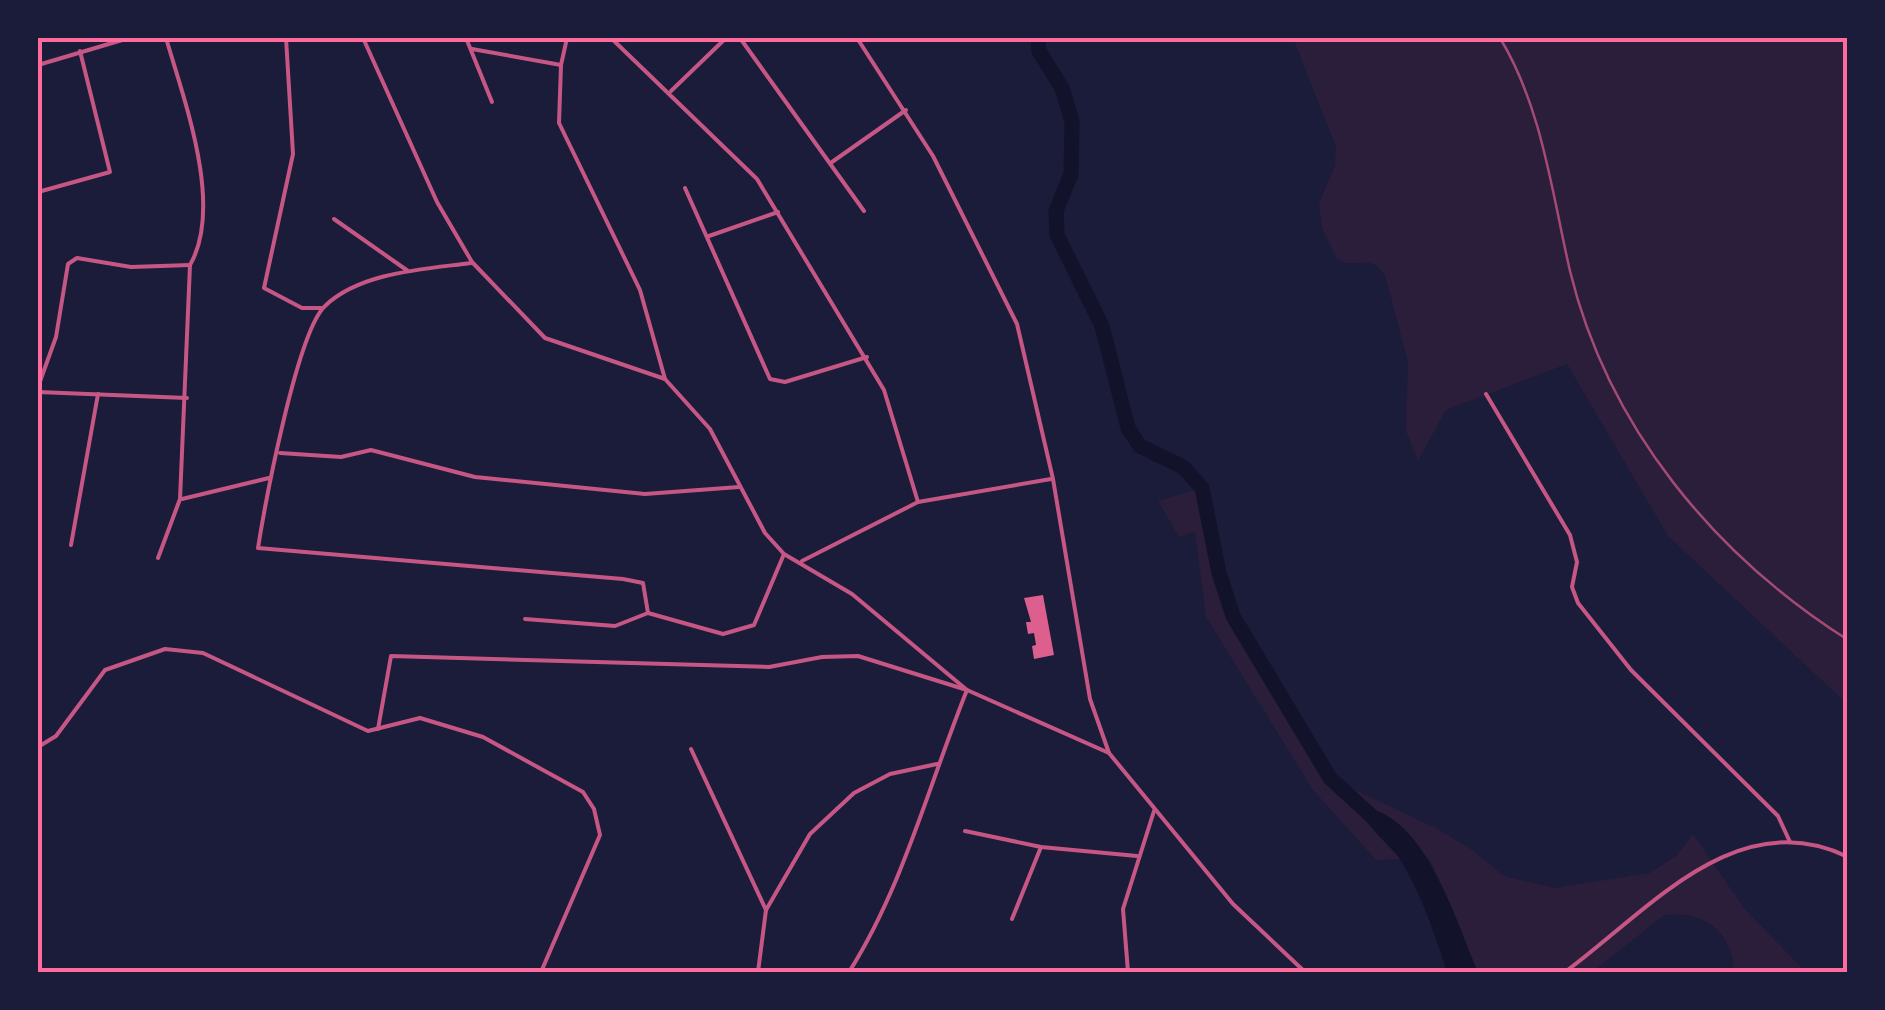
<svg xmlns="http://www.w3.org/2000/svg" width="1885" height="1010" viewBox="0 0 1885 1010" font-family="Roboto,sans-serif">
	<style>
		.green { fill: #2a1e3b }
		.water { fill: #12122b }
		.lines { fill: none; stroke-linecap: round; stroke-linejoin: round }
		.river { stroke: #12122b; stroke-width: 15 }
		.building { fill: #dd5f8e }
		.minor { stroke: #c65784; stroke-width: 4 }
		.rail { stroke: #a44b75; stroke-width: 2.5 }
		.neatline { fill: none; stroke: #ff6b9d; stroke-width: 4 }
	</style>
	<rect width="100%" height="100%" fill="#1b1b3a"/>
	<!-- green -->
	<g class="green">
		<path d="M1293,38H1847V704L1668,536L1567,364L1446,410L1418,461L1406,431L1408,362L1385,275C1369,251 1356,271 1337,259L1322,228L1319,203L1335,166L1336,147Z"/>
		<path d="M1202,488L1219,573L1233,616L1330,778L1436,828L1474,851L1504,876L1554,888L1650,873L1677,855L1693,834L1744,908L1806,972H1733C1735,933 1701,908 1663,916L1592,972H1478L1430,860L1364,808L1366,822L1400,859L1376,860L1313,790L1206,617L1195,532L1179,537L1158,501Z"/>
	</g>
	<!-- water -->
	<path class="water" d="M1363,808C1425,813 1457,924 1478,972H1447C1435,935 1423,899 1403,864C1392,843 1368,833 1363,808Z"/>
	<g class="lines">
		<!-- river -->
		<polyline class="river" points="1038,38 1039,51 1062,88 1072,121 1071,174 1056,211 1057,235 1102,326 1128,428 1140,446 1183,467 1202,488 1219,573 1233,616 1330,778 1378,822"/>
	</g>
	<!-- building -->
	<polygon class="building" points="1043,595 1054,655 1034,659 1032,646 1036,645 1034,633 1028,634 1026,622 1031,622 1024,598"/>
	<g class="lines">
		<!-- minor -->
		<g class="minor">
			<polyline points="286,38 293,154 264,288 302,308 321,308"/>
			<polyline points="363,38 437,202 472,262 545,338 665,379 710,429 765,533 784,554 852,594 967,690 1109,753"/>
			<polyline points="466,38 492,102"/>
			<polyline points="567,38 561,65 559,123 640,290 665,379"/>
			<polyline points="611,38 757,179 884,390 918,502"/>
			<polyline points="740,38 864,211"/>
			<polyline points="857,38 933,156 1017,324 1053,479 1090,699 1109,753 1233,904 1305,972"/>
			<polyline points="472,49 561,65"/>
			<polyline points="38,65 129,38"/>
			<polyline points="671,91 726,38"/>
			<polyline points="832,162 906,110"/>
			<polyline points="685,188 770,379 785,382 867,357"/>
			<polyline points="38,192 110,172 80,51"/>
			<polyline points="334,219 408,271"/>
			<polyline points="709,236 778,212"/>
			<path d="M471,263C426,269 360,272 325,306C297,332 265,504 258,548L623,579L643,583L648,613"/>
			<polyline points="38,387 56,337 68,264 77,258 131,267 190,265"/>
			<polyline points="38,392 187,398"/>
			<polyline points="1486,394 1570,535 1577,562 1572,587 1578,603 1631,670 1778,816 1790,842"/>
			<polyline points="280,453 341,457 371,450 475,477 645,494 739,487"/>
			<polyline points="182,499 269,478"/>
			<polyline points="71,545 98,394"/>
			<path d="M158,558L180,499L190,265C224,206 184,100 166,38"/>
			<polyline points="802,561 918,502 1051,479"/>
			<polyline points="525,619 615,626 648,613 723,634 754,625 784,554"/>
			<path d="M378,729L391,656L769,667L822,657L858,656L967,690C929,784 903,887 849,972"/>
			<polyline points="38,747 56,736 105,670 165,649 203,653 368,731 420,718 483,737 583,792 594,809 600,835 541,972"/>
			<polyline points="691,749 766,910"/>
			<polyline points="965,831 1041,847 1137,856"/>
			<polyline points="1012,919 1041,847"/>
			<polyline points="758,972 766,910 810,834 854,793 890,774 937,764"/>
			<polyline points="1128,972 1123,909 1154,811"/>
			<path d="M1565,972C1646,913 1736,802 1848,857"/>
		</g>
		<!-- rail -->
		<path class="rail" d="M1500,38C1542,107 1552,193 1570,271C1608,427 1714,555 1848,640"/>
	</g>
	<!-- border -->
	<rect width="1885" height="1010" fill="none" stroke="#1b1b3a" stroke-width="80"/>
	<rect x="40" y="40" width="1805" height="930" class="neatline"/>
</svg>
